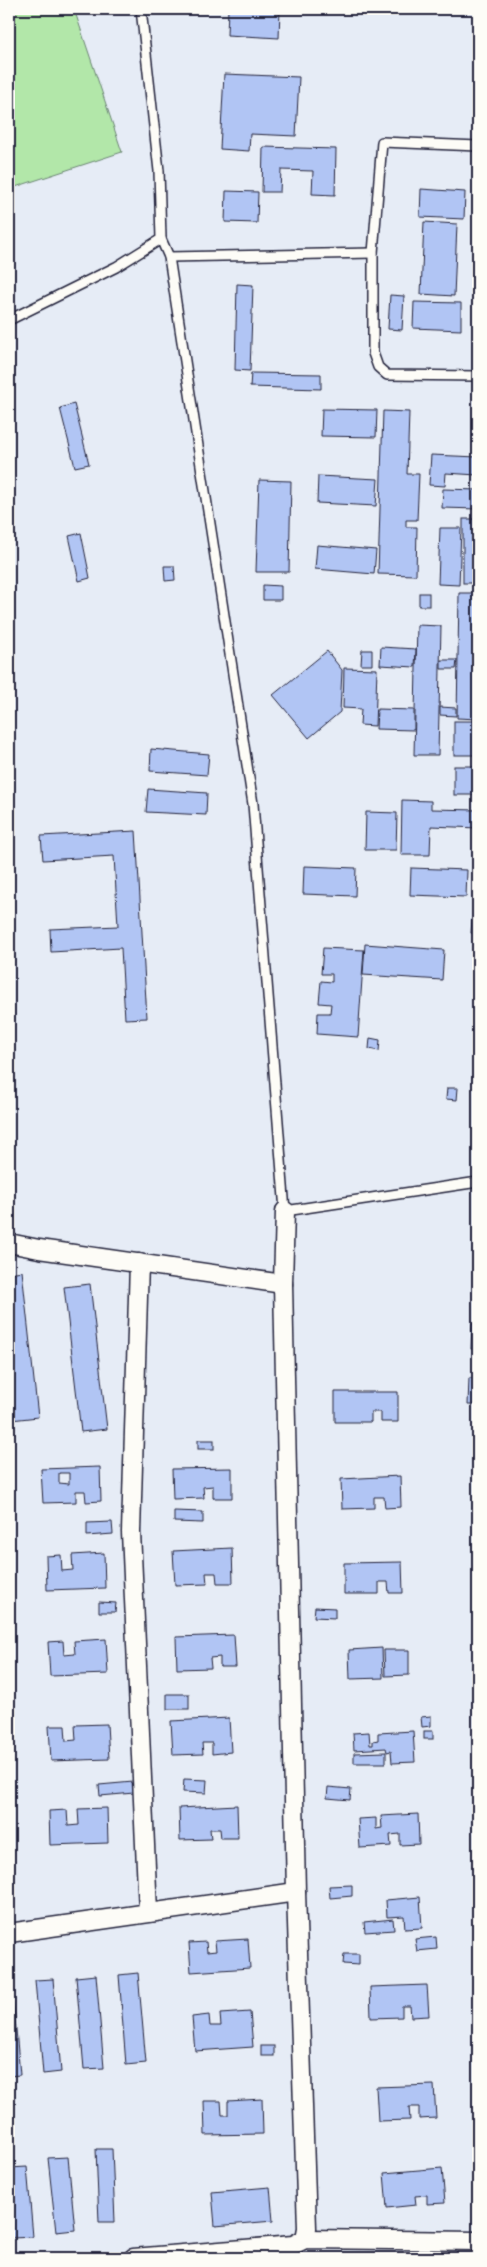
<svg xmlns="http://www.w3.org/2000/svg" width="487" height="2267" viewBox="0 0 487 2267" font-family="Mynerve,sans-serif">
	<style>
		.green { fill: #b2e7a9; stroke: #6a8472 }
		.building { fill: #b1c5f4; stroke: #22223b; fill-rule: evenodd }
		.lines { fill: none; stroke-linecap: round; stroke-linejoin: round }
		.service-casing { stroke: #22223b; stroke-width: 12 }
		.minor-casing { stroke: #22223b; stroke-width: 21 }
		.service { stroke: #fdfcf7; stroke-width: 9 }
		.minor { stroke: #fdfcf7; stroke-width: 18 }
	</style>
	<rect width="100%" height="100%" fill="#e6ecf6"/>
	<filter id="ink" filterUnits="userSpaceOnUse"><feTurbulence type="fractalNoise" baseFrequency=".02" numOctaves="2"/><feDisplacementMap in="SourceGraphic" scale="10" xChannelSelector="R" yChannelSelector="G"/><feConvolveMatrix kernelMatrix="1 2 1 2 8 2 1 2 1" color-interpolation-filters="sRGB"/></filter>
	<g filter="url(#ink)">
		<!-- green -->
		<polygon class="green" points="9,9 74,9 122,152 9,189"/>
		<!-- building -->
		<g class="building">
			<polygon points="228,9 280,9 279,38 227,35"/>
			<polygon points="224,74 299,77 296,136 250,134 249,151 220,149"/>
			<polygon points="263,147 336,149 335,195 312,194 313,171 281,170 280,192 262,192"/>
			<polygon points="421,189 465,192 464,219 420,217"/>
			<polygon points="226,191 258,192 257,223 225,222"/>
			<polygon points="424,222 457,224 454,296 421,294"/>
			<polygon points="237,284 253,285 250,371 235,370"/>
			<polygon points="390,295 404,296 402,330 388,329"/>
			<polygon points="414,302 461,303 461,330 413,328"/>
			<polygon points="251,373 321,374 321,389 250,387"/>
			<polygon points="74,404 89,464 75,467 60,408"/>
			<polygon points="322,409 377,410 376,437 321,436"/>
			<polygon points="383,411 409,412 407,474 419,474 417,520 406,520 406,527 417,527 416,575 378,574"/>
			<polygon points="431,455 478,457 477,475 446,473 445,486 429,485"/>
			<polygon points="318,476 378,479 376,506 317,503"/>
			<polygon points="259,480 291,481 289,572 256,572"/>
			<polygon points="443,489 478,490 478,509 442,508"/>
			<rect x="463" y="519" width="15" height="64"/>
			<polygon points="440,528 461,528 459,585 438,584"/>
			<polygon points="81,533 90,578 79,581 69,536"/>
			<polygon points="317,545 376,550 374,574 315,569"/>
			<polygon points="164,566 174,566 175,580 165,581"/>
			<polygon points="263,585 281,586 281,600 263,600"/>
			<rect x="419" y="593" width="10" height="13"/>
			<polygon points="459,593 478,593 478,719 457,718"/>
			<polygon points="417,625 441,626 438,755 414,755"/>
			<polygon points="381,647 416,649 415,667 380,665"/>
			<polygon points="362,650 372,650 372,665 361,665"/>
			<polygon points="327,651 342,670 340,712 309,738 273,695"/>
			<polygon points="441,660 457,660 456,669 441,669"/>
			<polygon points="344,668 377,669 375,726 360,725 361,709 343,708"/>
			<polygon points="440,707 456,708 456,716 440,715"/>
			<polygon points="377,709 414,710 414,730 376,729"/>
			<rect x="454" y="721" width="24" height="34"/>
			<polygon points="151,749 209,754 207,775 150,771"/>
			<rect x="454" y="766" width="24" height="29"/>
			<polygon points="148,789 207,793 206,815 146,812"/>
			<polygon points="402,800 431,801 431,809 478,810 478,828 431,826 430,855 401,855"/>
			<polygon points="366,812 397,813 396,850 365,850"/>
			<polygon points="136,831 147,1018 125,1019 121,948 51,952 50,929 118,926 114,856 43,860 41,836"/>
			<polygon points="304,866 356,868 355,896 303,894"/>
			<polygon points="411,868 467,870 466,897 410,895"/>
			<polygon points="472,920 478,921 478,934 471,933"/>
			<polygon points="365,944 444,950 442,980 363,975"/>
			<polygon points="323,948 364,950 358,1037 317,1034 318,1013 330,1013 331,1004 319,1003 321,981 332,982 332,974 321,974"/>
			<polygon points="370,1038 380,1040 379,1051 369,1049"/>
			<polygon points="447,1088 458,1088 457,1100 446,1099"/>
			<polygon points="22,1271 38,1417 11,1420 9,1396 9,1273"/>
			<polygon points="90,1284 107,1429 81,1432 64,1287"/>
			<polygon points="472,1323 478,1323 478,1349 471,1349"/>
			<polygon points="469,1378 478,1378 478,1405 468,1405"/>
			<polygon points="335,1392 398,1392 398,1422 381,1422 381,1412 371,1412 371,1422 335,1422"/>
			<rect x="198" y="1440" width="16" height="9"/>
			<path d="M100,1467L101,1501L86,1502L85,1491H76V1502L43,1503L41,1469ZM59,1473H69V1484L59,1483Z"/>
			<polygon points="232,1468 232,1498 213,1498 213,1486 203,1487 204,1498 173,1499 172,1469"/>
			<polygon points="400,1476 401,1507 385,1508 384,1497 374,1497 374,1508 342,1509 341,1479"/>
			<polygon points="174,1511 203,1512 203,1523 174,1522"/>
			<polygon points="112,1522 113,1534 87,1536 87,1523"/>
			<polygon points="232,1548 233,1583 217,1583 216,1573 206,1573 207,1584 175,1585 173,1551"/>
			<polygon points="104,1553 105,1588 47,1590 46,1556 61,1555 62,1571 73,1570 72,1555"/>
			<polygon points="402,1562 403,1593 389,1593 388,1582 379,1582 379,1594 344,1594 344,1563"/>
			<polygon points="99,1602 116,1603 115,1612 99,1612"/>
			<polygon points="315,1607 335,1608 335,1618 314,1617"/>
			<polygon points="234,1635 236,1667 220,1667 220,1657 210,1658 211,1668 177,1669 176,1637"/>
			<polygon points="106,1639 108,1674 50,1676 48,1642 63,1641 64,1655 75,1654 74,1641"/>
			<polygon points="382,1648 383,1678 350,1679 349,1650"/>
			<polygon points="384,1650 409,1650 409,1675 385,1676"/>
			<rect x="167" y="1694" width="22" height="15"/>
			<polygon points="431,1716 431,1726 422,1727 421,1717"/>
			<polygon points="229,1718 231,1752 212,1754 212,1743 202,1743 203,1754 173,1755 171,1721"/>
			<polygon points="107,1724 109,1759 51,1761 49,1726 65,1726 66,1741 76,1740 75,1725"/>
			<polygon points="413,1731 415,1762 392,1763 391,1751 387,1752 386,1748 354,1750 353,1733 369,1732 370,1745 373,1745 373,1741 378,1740 378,1733"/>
			<rect x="424" y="1731" width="9" height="8"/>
			<polygon points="386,1752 386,1763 354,1763 354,1753"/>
			<polygon points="184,1779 207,1780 206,1793 183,1792"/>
			<polygon points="133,1782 134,1793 100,1796 99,1785"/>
			<polygon points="328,1787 351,1789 350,1800 327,1798"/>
			<polygon points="237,1805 238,1838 221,1838 220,1829 210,1829 211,1839 180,1840 179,1808"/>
			<polygon points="107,1808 108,1843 50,1845 49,1811 67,1810 68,1826 79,1825 78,1809"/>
			<polygon points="418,1814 419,1844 400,1845 400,1834 390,1835 391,1846 360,1848 358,1819 376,1818 376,1829 382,1828 381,1816"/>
			<polygon points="352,1885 352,1896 330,1898 329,1886"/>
			<polygon points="420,1897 422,1928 405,1929 404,1916 387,1917 386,1900"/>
			<polygon points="393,1919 394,1930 365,1932 364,1922"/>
			<polygon points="436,1937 437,1949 417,1951 415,1939"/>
			<polygon points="248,1939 250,1968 191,1972 189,1943 206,1942 207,1952 216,1951 215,1941"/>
			<polygon points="344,1954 359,1954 359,1965 343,1964"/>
			<polygon points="138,1973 146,2063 126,2065 119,1975"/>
			<polygon points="96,1975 104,2068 84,2069 76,1977"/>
			<polygon points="53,1979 61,2072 43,2074 35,1980"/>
			<polygon points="12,1984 20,2075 9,2076 9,1985"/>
			<polygon points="427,1985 429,2016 411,2017 410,2006 402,2006 402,2017 371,2018 370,1987"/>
			<polygon points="250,2012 253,2047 195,2051 192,2017 209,2015 210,2026 221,2026 220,2014"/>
			<rect x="261" y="2046" width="13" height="10"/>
			<polygon points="434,2085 436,2118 419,2119 419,2107 409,2107 410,2120 378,2121 376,2087"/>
			<polygon points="262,2099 263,2134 205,2135 204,2101 221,2101 222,2115 228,2115 228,2101"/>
			<polygon points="96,2149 112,2149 115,2222 99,2222"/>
			<polygon points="68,2157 75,2230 56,2232 48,2158"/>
			<polygon points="27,2167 33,2237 12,2238 9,2168"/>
			<polygon points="442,2168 445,2203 427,2204 427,2195 415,2196 416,2205 387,2208 384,2173"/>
			<polygon points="270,2187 273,2221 215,2226 212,2192"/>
		</g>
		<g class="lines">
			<defs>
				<g id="service">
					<polyline points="478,146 382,142 373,253 373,353 378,367 387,375 478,376"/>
					<polyline points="161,239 169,257 253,804 285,1211 478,1182"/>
					<polyline points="169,257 373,253"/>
					<polyline points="9,320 116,267 161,239 159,171 141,9"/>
				</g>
				<g id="minor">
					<polyline points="285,1211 283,1284 296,1892 307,2228 305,2239"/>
					<polyline points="9,1243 39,1249 283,1284"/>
					<polyline points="139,1263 131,1532 148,1912"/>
					<polyline points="9,1933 296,1892"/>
					<polyline points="133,2258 293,2245 305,2239 478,2241"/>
				</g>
			</defs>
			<!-- service casing -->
			<use href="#service" class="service-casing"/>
			<!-- minor casing -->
			<use href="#minor" class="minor-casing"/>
			<!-- service -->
			<use href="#service" class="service"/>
			<!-- minor -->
			<use href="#minor" class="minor"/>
		</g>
	</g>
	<!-- margin -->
	<rect width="487" height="2267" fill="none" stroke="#fdfcf7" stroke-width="30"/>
	<rect x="15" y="15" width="457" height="2237" fill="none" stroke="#22223b" stroke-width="2" filter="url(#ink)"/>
</svg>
